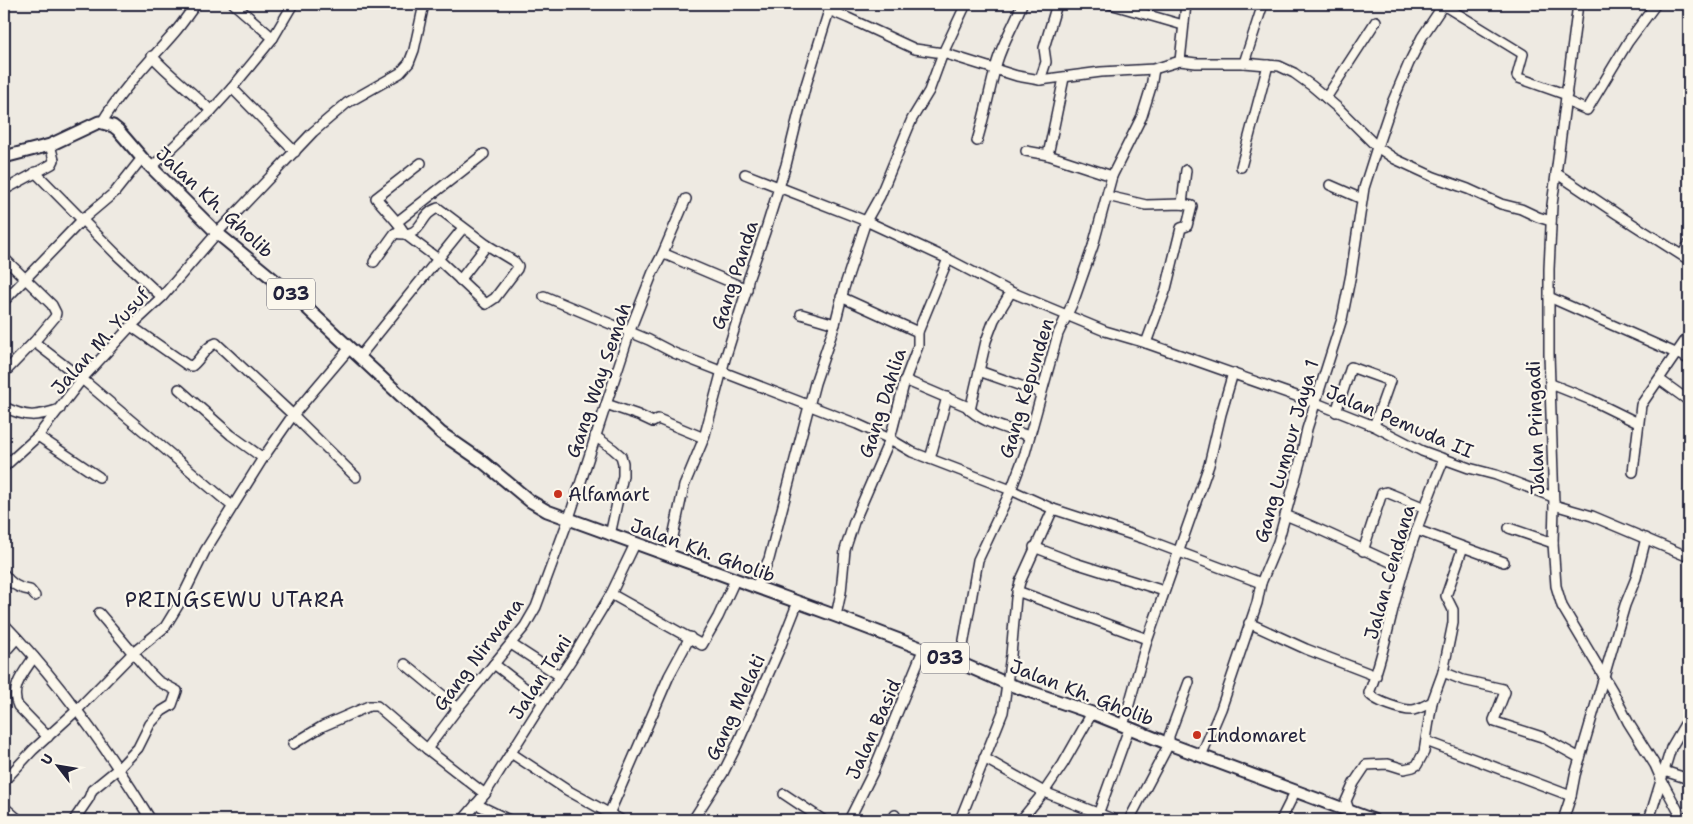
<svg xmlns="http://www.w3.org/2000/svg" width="1693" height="824" viewBox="0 0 1693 824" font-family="'Shantell Sans',sans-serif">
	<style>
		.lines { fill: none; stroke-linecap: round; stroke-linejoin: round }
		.minor-casing { stroke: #22223b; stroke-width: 12 }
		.major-casing { stroke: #22223b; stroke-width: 15 }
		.minor { stroke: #fbf7ec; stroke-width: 9 }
		.major { stroke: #fbf7ec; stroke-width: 11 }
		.poi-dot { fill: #c8321e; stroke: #fbf7ec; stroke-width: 2 }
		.labels { text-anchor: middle; stroke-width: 4.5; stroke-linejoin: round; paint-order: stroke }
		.shield { fill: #fbf7ec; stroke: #636270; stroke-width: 1 }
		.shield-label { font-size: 18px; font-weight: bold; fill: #22223b }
		.street-label { font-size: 19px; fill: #22223b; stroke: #fbf7ec }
		.poi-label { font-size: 19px; fill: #22223b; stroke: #fbf7ec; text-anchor: start }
		.quarter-label { font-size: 21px; letter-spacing: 1px; fill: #22223b; stroke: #fbf7ec }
	</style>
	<rect width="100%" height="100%" fill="#eeeae2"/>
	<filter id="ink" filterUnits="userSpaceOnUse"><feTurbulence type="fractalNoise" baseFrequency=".02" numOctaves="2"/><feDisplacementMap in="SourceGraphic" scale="10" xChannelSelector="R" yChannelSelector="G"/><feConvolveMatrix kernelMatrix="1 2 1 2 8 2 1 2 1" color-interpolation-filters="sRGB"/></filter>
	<g filter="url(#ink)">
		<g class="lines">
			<defs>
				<g id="minor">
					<polyline points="234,4 273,38"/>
					<polyline points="1110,4 1183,25"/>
					<polyline points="1578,4 1552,205 1549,269 1549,354 1554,505 1553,543 1556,586 1562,606 1612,690 1628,722 1655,765 1662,781 1683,820"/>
					<polyline points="1443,5 1523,54 1517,76 1519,78 1567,95"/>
					<polyline points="829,10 848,18 915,49 943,53 1017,76 1040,80 1101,72 1154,69 1180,61 1196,63 1244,63 1279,66 1294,73 1312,86 1339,109 1377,147 1395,159 1434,177 1468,189 1501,204 1521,209 1538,217 1551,221"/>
					<path d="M152,56C171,77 192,91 211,111"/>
					<polyline points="1180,61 1186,4"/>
					<polyline points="1244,63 1263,4"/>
					<polyline points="1040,80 1046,62 1044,48 1057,4"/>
					<polyline points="232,88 295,152"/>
					<polyline points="1326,98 1376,21"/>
					<polyline points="1566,101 1587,110 1628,42 1656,4"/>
					<path d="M102,122C122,89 150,61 175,32C183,23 189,13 196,4"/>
					<path d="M977,141C985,115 990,88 997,62C1003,42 1015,23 1022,4"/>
					<polyline points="1026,151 1048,155 1112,176"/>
					<polyline points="1048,155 1064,78"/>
					<polyline points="152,167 211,111 232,88 273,38 293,4"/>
					<polyline points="1241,167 1268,65"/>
					<polyline points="35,172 117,255 162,297"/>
					<polyline points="1556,173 1617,214 1689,260"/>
					<polyline points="745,174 866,221 948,259 1011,292 1105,331 1146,343 1316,403 1374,426 1422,451 1469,468 1496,475 1553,497"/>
					<polyline points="1330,185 1362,199"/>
					<polyline points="4,190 52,164 54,160 50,145"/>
					<polyline points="1107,196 1146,205 1182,204 1192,206 1187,226 1181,228 1166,289 1146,343"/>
					<polyline points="1182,204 1186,170"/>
					<polyline points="397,222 484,154"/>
					<polyline points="662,255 667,255 747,289"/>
					<polyline points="1682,255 1689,244"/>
					<polyline points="4,258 52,305 56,313 55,317 34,342 4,373"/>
					<path d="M374,262L395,233C425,239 417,215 438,208L487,245L515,262L518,266L517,269L495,298L486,304L438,259L406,235L397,222L376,198L421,163"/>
					<polyline points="460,280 487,245"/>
					<polyline points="544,296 649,340 674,353 857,424 890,439 912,452 1011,490 1053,509 1142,538 1261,583"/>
					<polyline points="841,297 918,332"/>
					<polyline points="1549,297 1689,359"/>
					<polyline points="4,301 83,219 115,192 142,158"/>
					<polyline points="801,314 835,324"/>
					<path d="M131,326L187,365L192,366C200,360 206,346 216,343L293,415L356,477"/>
					<polyline points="34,342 82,379 232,506"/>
					<polyline points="360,356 463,228"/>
					<polyline points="979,371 1041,393"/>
					<path d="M905,380L966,406C981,423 1009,429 1029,436"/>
					<polyline points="1660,380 1689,401"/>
					<polyline points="1551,384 1591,400 1638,423"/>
					<polyline points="179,389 231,435 263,458"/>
					<polyline points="606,404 638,415 653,422 658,419 704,438"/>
					<path d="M4,407C27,418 36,417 60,409"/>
					<polyline points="970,410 986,341 994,320 1011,292"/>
					<polyline points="1336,412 1351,367 1390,381 1374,426"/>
					<polyline points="38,436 99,477"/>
					<polyline points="595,436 613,449 621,456 623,463 623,476 610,535"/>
					<polyline points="930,459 947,397"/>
					<polyline points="4,467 38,436 82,379 131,326 162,297 217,233 313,132 347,103 400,73 409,63 414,50 424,4"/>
					<polyline points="1633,472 1641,405 1689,335"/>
					<polyline points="1554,505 1592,516 1689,557"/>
					<path d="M1285,515C1326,531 1364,551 1404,568"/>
					<polyline points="1509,528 1553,543"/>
					<polyline points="1417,530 1504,562"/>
					<polyline points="1034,547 1075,563 1164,591"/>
					<polyline points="1363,551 1382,493 1386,492 1425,508"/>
					<polyline points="669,555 684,486 704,438 725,359 747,289 748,280 765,232 786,165 805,88 831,4"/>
					<path d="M4,574C10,583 19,589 30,590L35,596"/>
					<polyline points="756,587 769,559 815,383 835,324 844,288 866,221 880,196 912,119 929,91 943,53 966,4"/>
					<polyline points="1017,591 1147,639"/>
					<polyline points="611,594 702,645 718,617 735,580"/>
					<polyline points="836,616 841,592 845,550 854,522 890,439 905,380 918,346 918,332 948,259"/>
					<polyline points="1249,623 1306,649 1376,676"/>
					<path d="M4,624C61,683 108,750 151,820"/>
					<polyline points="511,644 560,676"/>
					<polyline points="4,653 17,638"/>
					<path d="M34,657C25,671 9,688 18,706L48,737"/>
					<polyline points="960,663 978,560 1011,490 1025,453 1058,334 1074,300 1093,246 1112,176 1142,116 1151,87 1154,69"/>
					<polyline points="405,664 458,708"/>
					<polyline points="494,664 543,702"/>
					<polyline points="1443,672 1463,680 1503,689 1505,692 1494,720 1495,722 1542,737 1580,758"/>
					<path d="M1432,702C1426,705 1419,709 1413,710C1404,711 1373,701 1369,693C1383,658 1389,622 1399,586C1411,542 1427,500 1444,459"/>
					<polyline points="1123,726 1146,644 1209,465 1221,414 1233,373"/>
					<polyline points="1426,741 1571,796"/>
					<polyline points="293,744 323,726 369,706 377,706 427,749 485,794"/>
					<polyline points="427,749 458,708 525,626 536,607 569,518 632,325 653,272 662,255 686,199"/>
					<polyline points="511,753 567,790 621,820"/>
					<polyline points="1201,756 1221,709 1257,603 1261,583 1278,542 1300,462 1307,429 1342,319 1351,274 1364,188 1377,147 1392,103 1409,63 1422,37 1444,4"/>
					<polyline points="984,758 1044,792 1115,820"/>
					<polyline points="1664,771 1689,779"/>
					<polyline points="4,781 33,750 77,710 133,653 165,627 179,604 205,551 263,458 293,415 349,349"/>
					<polyline points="784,794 823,820"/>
					<polyline points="476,804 509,820"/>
					<polyline points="4,807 19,820"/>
					<polyline points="609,814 669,676 690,637"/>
					<polyline points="74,820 89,798 92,790 119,768 138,748 150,724 162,711 172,705 177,691 158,681 149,672 99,613"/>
					<polyline points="463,820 485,794 543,702 571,660 611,594 635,544"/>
					<polyline points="693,820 723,773 737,745 779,650 798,602"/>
					<polyline points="849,820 873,772 923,650"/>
					<polyline points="894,820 895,815"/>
					<polyline points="960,820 1003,712 1011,655 1016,598 1020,582 1053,509"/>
					<polyline points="1021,820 1044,792 1063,764 1092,713"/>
					<polyline points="1096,820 1127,734"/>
					<polyline points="1129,820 1169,744 1169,736 1189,682"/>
					<polyline points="1281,820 1295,792"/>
					<polyline points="1352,820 1346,801 1354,783 1366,765 1388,764 1404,769 1413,767 1417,765 1424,752 1432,702 1443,672 1453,623 1453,610 1446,596 1463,547"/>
					<polyline points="1563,820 1571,796 1575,775 1625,605 1636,578 1646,538"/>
					<polyline points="1649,820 1671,748 1685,724 1689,719"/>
				</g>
				<polyline id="major" points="4,157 50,145 99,122 113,126 118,130 142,158 217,233 295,297 441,433 483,462 530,501 547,511 836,616 960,663 1008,684 1092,713 1169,744 1373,820"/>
			</defs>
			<!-- minor casing -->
			<use href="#minor" class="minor-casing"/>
			<!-- major casing -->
			<use href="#major" class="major-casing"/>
			<!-- minor -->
			<use href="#minor" class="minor"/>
			<!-- major -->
			<use href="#major" class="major"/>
		</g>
	</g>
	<!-- markers -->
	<g class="poi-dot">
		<circle cx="558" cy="494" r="5"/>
		<circle cx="1197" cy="735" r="5"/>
	</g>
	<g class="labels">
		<!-- shield labels -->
		<g class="shield">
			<rect x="267" y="278.5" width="48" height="31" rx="4"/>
			<rect x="921" y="642.5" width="48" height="31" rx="4"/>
		</g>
		<g class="shield-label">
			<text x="291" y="300">033</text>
			<text x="945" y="664">033</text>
		</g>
		<!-- street labels -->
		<g class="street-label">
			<text transform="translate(215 202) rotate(43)" y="7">Jalan Kh. Gholib</text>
			<text transform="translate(734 275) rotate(-72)" y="7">Gang Panda</text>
			<text transform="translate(100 341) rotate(-48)" y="7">Jalan M. Yusuf</text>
			<text transform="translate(598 380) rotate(-71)" y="7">Gang Way Semah</text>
			<text transform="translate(1026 388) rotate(-73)" y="7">Gang Kepunden</text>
			<text transform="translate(882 403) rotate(-72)" y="7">Gang Dahlia</text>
			<text transform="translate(1400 421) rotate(23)" y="7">Jalan Pemuda II</text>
			<text transform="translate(1535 428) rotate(-92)" y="7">Jalan Pringadi</text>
			<text transform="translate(1286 451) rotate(-74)" y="7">Gang Lumpur Jaya 1</text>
			<text transform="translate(703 550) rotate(20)" y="7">Jalan Kh. Gholib</text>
			<text transform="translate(1389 572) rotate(-74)" y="7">Jalan Cendana</text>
			<text transform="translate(478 654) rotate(-53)" y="7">Gang Nirwana</text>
			<text transform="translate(540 677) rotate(-57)" y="7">Jalan Tani</text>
			<text transform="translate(1082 692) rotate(21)" y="7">Jalan Kh. Gholib</text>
			<text transform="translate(735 707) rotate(-65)" y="7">Gang Melati</text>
			<text transform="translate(873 729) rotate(-66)" y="7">Jalan Basid</text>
		</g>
		<!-- poi labels -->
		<g class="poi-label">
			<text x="568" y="501">Alfamart</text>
			<text x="1207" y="742">Indomaret</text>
		</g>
		<!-- quarter labels -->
		<g class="quarter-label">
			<text x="235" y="607">PRINGSEWU UTARA</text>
		</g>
	</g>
	<!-- margin -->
	<rect width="1693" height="824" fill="none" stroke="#fbf7ec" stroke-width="20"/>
	<rect x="10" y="10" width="1673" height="804" fill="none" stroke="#22223b" stroke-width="2" filter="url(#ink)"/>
	<!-- north arrow -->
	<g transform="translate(58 766) rotate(301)" stroke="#fbf7ec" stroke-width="4" paint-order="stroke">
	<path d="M0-4L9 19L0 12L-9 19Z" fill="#22223b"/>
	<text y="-8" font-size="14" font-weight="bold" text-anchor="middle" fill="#22223b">U</text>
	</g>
</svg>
